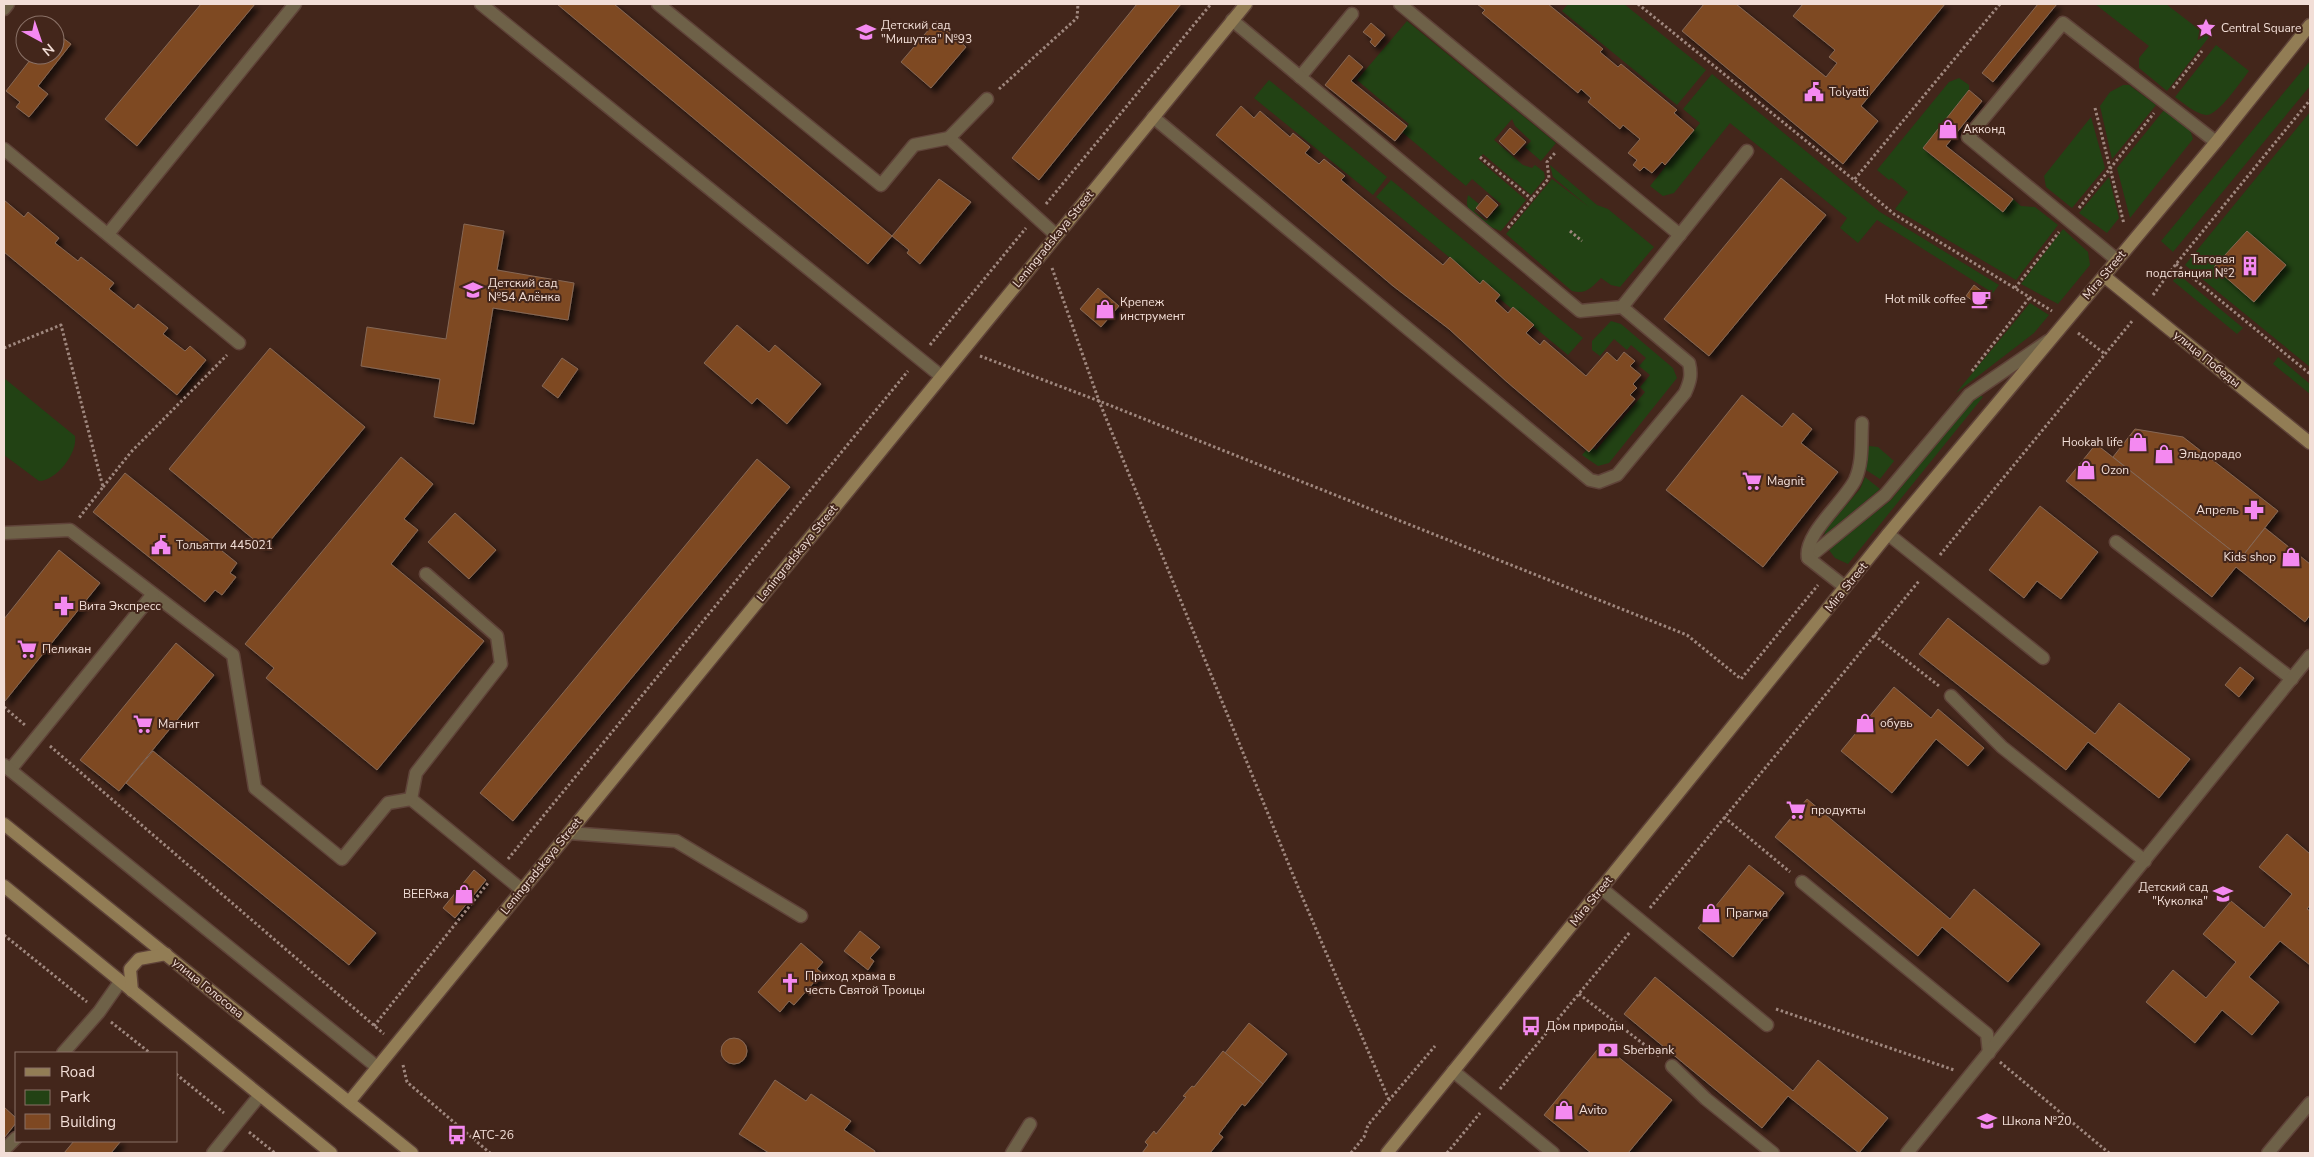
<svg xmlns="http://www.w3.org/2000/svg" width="2314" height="1157" viewBox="0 0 2314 1157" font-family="'Nunito Sans',sans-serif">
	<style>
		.green { fill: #224214 }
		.building { fill: #7e4822; stroke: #866855; filter: url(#shadow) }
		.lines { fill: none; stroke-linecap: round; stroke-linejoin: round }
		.lane-casing { stroke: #5f4339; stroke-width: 15 }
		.street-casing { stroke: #5f4339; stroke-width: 15 }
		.secondary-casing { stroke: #5f4339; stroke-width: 15 }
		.path { stroke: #9f877e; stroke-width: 3; stroke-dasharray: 2.5 2.5; stroke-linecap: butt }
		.lane { stroke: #6e6148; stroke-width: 12 }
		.street { stroke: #6e6148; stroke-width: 12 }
		.secondary { stroke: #927d55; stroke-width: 12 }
		.labels { text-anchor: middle; stroke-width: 4; stroke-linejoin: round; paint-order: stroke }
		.poi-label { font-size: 12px; fill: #f2ded7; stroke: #43261b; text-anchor: start }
		.street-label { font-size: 12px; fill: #f2ded7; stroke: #43261b }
	</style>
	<defs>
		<filter id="shadow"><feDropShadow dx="4.5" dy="4.5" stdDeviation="2.5" flood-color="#0009"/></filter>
	</defs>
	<rect width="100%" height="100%" fill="#43261b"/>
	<!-- green -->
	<g class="green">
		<polygon points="1568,4 1624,4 1706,70 1677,105 1562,11"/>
		<polygon points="2095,4 2166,4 2209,37 2167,91 2139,68 2139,58 2149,46"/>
		<path d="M1407,21L1556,143L1541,161L1525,147L1531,141L1515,126L1512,119L1494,140L1523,165L1532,168L1535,165L1544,172L1545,178L1531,195L1483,154L1478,159L1526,200L1501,231C1484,225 1462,217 1468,195L1479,204L1474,211L1486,221L1501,204L1472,179L1466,186L1460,181L1402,132L1409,124L1357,80Z"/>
		<path d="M2216,45L2249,71C2241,81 2218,116 2206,115C2194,113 2185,104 2175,97Z"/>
		<polygon points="2310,61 2310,86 2173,252 2161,241"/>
		<polygon points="1712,74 1880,212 1999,285 1993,293 1877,220 1858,243 1840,228 1847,218 1730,123 1674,193 1663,196 1650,186 1700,123 1683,109"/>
		<polygon points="1959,78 1969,85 1969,90 1923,149 2002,211 2013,199 2021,206 2035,207 2058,225 2016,280 1895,209 1908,192 1891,178 1889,180 1877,170 1949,82"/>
		<polygon points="1269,80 1387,177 1373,195 1254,98"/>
		<polygon points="2123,85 2129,85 2156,105 2112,159 2100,106 2110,92"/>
		<polygon points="2164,110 2190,130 2193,139 2130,218 2117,168"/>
		<polygon points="2310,112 2310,367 2185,265"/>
		<polygon points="2091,117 2105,168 2072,208 2046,187 2044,176"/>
		<path d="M1550,165L1597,205L1608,209L1654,247L1620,287L1611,285L1601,278C1592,287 1586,295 1572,291L1506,234L1552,179L1589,207L1553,177Z"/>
		<polygon points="2109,177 2119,218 2107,233 2079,213"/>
		<polygon points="1391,180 1583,338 1568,355 1376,197"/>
		<polygon points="2063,229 2088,252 2090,265 2058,304 2021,284"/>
		<polygon points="2178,274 2243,328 2237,334 2173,281"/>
		<polygon points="2030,303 2049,315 2034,333 1956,393"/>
		<polygon points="1611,321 1621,324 1673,368 1677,378 1609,463 1598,466 1582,455 1590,446 1596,450 1645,392 1640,387 1650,375 1639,366 1646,358 1631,345 1627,350 1614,339 1600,356 1592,350 1592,341"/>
		<polygon points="2278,357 2310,384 2310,394 2273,364"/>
		<path d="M4,378L75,436C78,453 56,481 39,481L4,455Z"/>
		<polygon points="1980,395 1983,397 1848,564 1835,558 1829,550 1891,500 1966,407"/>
		<polygon points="1869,446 1878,447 1894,461 1880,479 1866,470 1865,453"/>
		<polygon points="1865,477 1880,489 1824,536 1826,529 1860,489"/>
	</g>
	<!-- building -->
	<g class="building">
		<polygon points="201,4 255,4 137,146 105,119"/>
		<polygon points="557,4 614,4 892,236 868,264"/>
		<polygon points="1137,4 1181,4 1039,180 1012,158"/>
		<polygon points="1477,4 1548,4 1603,49 1600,52 1618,67 1621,64 1677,110 1674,113 1694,130 1665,165 1662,162 1652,173 1644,167 1640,171 1633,165 1637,160 1628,153 1640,139 1623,125 1620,129 1588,102 1591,98 1581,89 1578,93 1482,13 1485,10"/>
		<polygon points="1704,4 1736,4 1826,77 1837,63 1829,57 1835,50 1793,16 1803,4 1945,4 1861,106 1878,121 1843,164 1682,31"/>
		<polygon points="2038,4 2057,4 1993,82 1982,73"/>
		<polygon points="936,21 966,47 931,88 901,62"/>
		<polygon points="1371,23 1385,35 1375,47 1370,42 1372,39 1363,32"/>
		<polygon points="55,32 71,44 38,86 48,94 29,117 16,107 20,102 6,91 34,55 55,55"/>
		<polygon points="1349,55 1363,67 1351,81 1407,126 1395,141 1325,85"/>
		<polygon points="1969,90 1982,101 1946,146 2013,199 2003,212 1923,148"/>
		<polygon points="1241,106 1254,118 1260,111 1290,137 1293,133 1310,147 1305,153 1319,164 1324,159 1345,176 1341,180 1443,265 1450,257 1480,284 1483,280 1500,295 1495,301 1508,313 1513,307 1534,325 1526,333 1540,345 1544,340 1586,376 1607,352 1617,361 1624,352 1635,361 1630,366 1641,375 1633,384 1637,388 1630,395 1635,399 1589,452 1507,382 1449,329 1393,286 1216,135"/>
		<polygon points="1510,128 1526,142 1514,155 1499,141"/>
		<polygon points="1781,178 1826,215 1709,356 1664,319"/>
		<polygon points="939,179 971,202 920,264 907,253 909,250 892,236"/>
		<polygon points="1487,195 1498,205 1487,218 1476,208"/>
		<polygon points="4,200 24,217 28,212 59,238 55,243 78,261 81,257 114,283 109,289 134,309 138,304 168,328 163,334 185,351 190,346 206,360 177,395 4,252"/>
		<polygon points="464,224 504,231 497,270 574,283 568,320 493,308 474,424 434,417 440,379 361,366 367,327 446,339"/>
		<polygon points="2247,231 2286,265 2254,302 2214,267"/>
		<polygon points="1974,285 1988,296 1980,306 1966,296"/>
		<polygon points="1098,288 1119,306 1101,327 1080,309"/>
		<polygon points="737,325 769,352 775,345 821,384 787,424 757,398 752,404 704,363"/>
		<polygon points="270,348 365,427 264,548 169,469"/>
		<polygon points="562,358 578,369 558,398 542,386"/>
		<polygon points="1742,395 1782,427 1793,413 1812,429 1801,443 1838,472 1763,567 1666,490"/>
		<polygon points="2135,429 2183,437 2278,511 2241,558 2113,457"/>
		<polygon points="2096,444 2241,558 2265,528 2310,564 2310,615 2305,622 2236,567 2212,597 2066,481"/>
		<polygon points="401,457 433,484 404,519 418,530 391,564 484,641 377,770 266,678 274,668 245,644"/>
		<polygon points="757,459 790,487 513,821 480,793"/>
		<polygon points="125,473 237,563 230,573 236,577 222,595 215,590 205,602 93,512"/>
		<polygon points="2040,506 2098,552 2061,599 2037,581 2024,598 1989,570"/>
		<polygon points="455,513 496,550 469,579 428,542"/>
		<polygon points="59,550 100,583 5,701 4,619"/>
		<polygon points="1948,618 2095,734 2119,703 2190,759 2159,798 2088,742 2066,770 1919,654"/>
		<polygon points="176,643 214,675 119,791 80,760"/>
		<polygon points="2240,667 2254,678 2239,697 2225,685"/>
		<polygon points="1894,687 1931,718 1938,709 1984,748 1968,766 1936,739 1892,793 1841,751"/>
		<polygon points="153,751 376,933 349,965 126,783"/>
		<polygon points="1807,799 1950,919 1974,889 2040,944 2008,982 1942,927 1918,956 1775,837"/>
		<polygon points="2287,834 2310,854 2310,905 2307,909 2310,911 2310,965 2280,941 2249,977 2279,1002 2252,1035 2222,1010 2195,1043 2146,1002 2173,970 2206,998 2236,962 2203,934 2231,901 2264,928 2292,894 2259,867"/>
		<polygon points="1749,865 1784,893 1733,957 1698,928"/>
		<polygon points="474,870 486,880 455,918 443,908"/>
		<polygon points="860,931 880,947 870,958 874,961 868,970 844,951"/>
		<polygon points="801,943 823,962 817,969 822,973 794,1005 789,1001 780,1012 758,992"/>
		<polygon points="1655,977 1793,1091 1818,1060 1888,1118 1859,1153 1788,1096 1762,1128 1624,1014"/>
		<polygon points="1249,1023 1287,1054 1263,1084 1225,1053"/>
		<circle cx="734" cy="1051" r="13"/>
		<polygon points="1602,1044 1672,1100 1628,1153 1591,1153 1544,1115"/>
		<polygon points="1223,1051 1263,1084 1245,1106 1242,1104 1219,1134 1223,1137 1210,1153 1142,1153 1148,1145 1145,1142 1154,1131 1156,1134 1186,1097 1183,1096 1192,1086 1194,1087"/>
		<polygon points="775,1080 806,1101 811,1094 851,1121 844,1130 875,1151 874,1153 769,1153 739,1134"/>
		<polygon points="4,1107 16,1118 16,1123 4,1138"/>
		<polygon points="74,1141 121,1141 111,1153 64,1153"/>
	</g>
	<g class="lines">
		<defs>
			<g id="lane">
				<polyline points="481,4 941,376"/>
				<polyline points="658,4 881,185 914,145 949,138 1056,235"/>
				<polyline points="1400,4 1680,235"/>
				<polyline points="4,9 8,4"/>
				<polyline points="1300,77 1352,14"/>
				<path d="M1153,117L1590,480L1599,482L1617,475L1685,393C1690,382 1692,375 1689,363L1622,307L1580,311L1232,20"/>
				<polyline points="949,138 987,99"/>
				<polyline points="4,149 239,343"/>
				<polyline points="108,234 295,4"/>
				<polyline points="2117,260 1968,137 2063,23 2216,142"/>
				<polyline points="1622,307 1747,151"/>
				<polyline points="4,533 70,530 233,655 255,788 342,859 388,803 411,799 522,890"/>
				<polyline points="1888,534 2043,658"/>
				<polyline points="2116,542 2292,679"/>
				<polyline points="1808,558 1885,495 1969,395 2048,341"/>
				<path d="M1845,587L1808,558C1803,535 1844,502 1855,480C1863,463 1861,442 1862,423"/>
				<polyline points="1951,696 2002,747 2145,861"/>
				<polyline points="10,770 153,594"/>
				<polyline points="411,799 416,773 501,664 497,636 426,574"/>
				<polyline points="569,833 676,841 801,916"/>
				<polyline points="1802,882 1987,1034 1989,1053"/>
				<polyline points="1601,888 1767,1025"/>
				<polyline points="63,1053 99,1012 120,982"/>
				<polyline points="1672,1066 1706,1099 1773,1153"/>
				<polyline points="1453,1071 1553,1153"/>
				<polyline points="4,1150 16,1138"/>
				<polyline points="213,1153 260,1095"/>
				<polyline points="1012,1153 1030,1124"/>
				<polyline points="1907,1153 2310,656"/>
				<polyline points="2268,1153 2310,1103"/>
			</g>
			<polyline id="street" points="4,765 377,1067"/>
			<g id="secondary">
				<polyline points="2104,276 2310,443"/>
				<polyline points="4,824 412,1153"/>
				<polyline points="4,886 331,1153"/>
				<polyline points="132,991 130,969 139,959 166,954"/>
				<polyline points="349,1102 1246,4"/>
				<polyline points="1387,1153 1888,534 2216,142 2310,25"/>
			</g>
		</defs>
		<!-- lane casing -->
		<use href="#lane" class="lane-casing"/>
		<!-- street casing -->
		<use href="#street" class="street-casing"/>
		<!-- secondary casing -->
		<use href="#secondary" class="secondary-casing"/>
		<!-- path -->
		<g class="path">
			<polyline points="1638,4 1854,180"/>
			<polyline points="2000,4 1854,180 1894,214 2052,311"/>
			<polyline points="2173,88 2202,51"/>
			<polyline points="999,89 1077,18 1078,4"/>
			<polyline points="2095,108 2124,224"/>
			<polyline points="1480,157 1533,200"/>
			<polyline points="1046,204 1211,4"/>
			<polyline points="2079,208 2154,113"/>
			<polyline points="1508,228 1549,178 1547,162 1555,153"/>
			<polyline points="1570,231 1582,241"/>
			<polyline points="2176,264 2310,374"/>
			<polyline points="1052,268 1099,401 1298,887 1389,1100"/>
			<polyline points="2015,288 2059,232"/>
			<polyline points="2153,295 2176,264 2310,100"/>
			<polyline points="2078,333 2105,354"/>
			<polyline points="930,345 1026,228"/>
			<polyline points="4,348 61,325 103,487 79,518"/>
			<polyline points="980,356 1099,401 1687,635 1741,679 1818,585"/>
			<polyline points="1972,371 2030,297"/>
			<polyline points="103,487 131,452 227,355"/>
			<polyline points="1940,555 2133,320"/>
			<polyline points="1874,635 1939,686"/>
			<polyline points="4,707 26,726"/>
			<polyline points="50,746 384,1034"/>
			<polyline points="1724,817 1790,872"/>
			<polyline points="508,859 908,371"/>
			<polyline points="1650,908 1919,581"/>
			<polyline points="4,935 87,1002"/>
			<polyline points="1579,994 1659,1056"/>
			<polyline points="1776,1009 1954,1070"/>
			<polyline points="111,1022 150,1053"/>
			<polyline points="374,1026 488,883"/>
			<polyline points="2000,1062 2109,1153"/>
			<polyline points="403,1065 407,1082 490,1153"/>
			<polyline points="176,1074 224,1113"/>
			<polyline points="1500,1089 1630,932"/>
			<polyline points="249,1132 275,1153"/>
			<polyline points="1351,1153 1364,1137 1368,1125 1435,1046"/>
			<polyline points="1447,1153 1480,1113"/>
		</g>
		<!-- lane -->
		<use href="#lane" class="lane"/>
		<!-- street -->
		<use href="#street" class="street"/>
		<!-- secondary -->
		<use href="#secondary" class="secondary"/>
	</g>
	<!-- icons -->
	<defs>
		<symbol id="sight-bare" viewBox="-9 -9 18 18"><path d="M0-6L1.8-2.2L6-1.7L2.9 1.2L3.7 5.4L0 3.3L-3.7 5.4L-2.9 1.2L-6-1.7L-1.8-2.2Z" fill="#f489f0" stroke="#43261b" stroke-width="2.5" paint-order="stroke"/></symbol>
		<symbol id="school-bare" viewBox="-9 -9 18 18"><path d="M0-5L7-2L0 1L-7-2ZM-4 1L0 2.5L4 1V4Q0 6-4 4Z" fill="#f489f0" stroke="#43261b" stroke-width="2.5" paint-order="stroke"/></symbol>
		<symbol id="civic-bare" viewBox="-9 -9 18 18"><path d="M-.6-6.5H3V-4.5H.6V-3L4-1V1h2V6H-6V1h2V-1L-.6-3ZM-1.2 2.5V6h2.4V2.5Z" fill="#f489f0" stroke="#43261b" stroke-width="2.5" paint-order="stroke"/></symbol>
		<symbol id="shop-bare" viewBox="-9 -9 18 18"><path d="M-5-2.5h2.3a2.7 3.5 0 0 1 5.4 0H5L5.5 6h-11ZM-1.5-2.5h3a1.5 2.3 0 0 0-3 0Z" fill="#f489f0" stroke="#43261b" stroke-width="2.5" paint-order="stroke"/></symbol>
		<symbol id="building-bare" viewBox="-9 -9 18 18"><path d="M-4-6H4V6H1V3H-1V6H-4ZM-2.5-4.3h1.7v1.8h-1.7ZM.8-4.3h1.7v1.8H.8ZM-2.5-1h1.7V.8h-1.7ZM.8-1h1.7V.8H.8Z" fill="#f489f0" stroke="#43261b" stroke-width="2.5" paint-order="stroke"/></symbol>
		<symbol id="cafe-bare" viewBox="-9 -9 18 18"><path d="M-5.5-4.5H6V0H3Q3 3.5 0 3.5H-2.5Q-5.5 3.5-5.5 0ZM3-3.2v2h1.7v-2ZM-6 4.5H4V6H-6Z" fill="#f489f0" stroke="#43261b" stroke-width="2.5" paint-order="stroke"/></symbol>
		<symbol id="supermarket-bare" viewBox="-9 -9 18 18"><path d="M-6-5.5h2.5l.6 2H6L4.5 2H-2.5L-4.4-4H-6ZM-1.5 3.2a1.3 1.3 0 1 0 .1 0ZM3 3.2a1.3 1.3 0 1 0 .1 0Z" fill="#f489f0" stroke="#43261b" stroke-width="2.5" paint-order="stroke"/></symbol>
		<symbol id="pharmacy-bare" viewBox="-9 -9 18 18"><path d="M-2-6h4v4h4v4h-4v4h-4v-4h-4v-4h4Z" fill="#f489f0" stroke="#43261b" stroke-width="2.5" paint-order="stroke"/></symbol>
		<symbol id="church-bare" viewBox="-9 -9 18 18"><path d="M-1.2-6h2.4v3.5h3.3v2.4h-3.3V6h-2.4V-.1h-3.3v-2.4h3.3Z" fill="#f489f0" stroke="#43261b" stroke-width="2.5" paint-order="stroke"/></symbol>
		<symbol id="bus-bare" viewBox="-9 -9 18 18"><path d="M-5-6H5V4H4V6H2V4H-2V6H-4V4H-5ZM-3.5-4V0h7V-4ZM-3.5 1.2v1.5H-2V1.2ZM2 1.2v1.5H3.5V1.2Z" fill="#f489f0" stroke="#43261b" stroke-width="2.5" paint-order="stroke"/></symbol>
		<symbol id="bank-bare" viewBox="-9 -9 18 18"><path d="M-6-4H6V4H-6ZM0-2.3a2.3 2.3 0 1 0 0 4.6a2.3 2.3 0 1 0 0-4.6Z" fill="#f489f0" stroke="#43261b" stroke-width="2.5" paint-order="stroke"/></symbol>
	</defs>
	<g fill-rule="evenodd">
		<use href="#sight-bare" x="2192" y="14" width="28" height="28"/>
		<use href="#school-bare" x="852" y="18" width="28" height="28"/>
		<use href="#civic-bare" x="1800" y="78" width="28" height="28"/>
		<use href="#shop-bare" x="1934" y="115" width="28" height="28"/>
		<use href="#building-bare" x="2236" y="252" width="28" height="28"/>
		<use href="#school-bare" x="459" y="276" width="28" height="28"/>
		<use href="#cafe-bare" x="1967" y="285" width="28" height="28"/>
		<use href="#shop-bare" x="1091" y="295" width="28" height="28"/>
		<use href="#shop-bare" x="2124" y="428" width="28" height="28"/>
		<use href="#shop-bare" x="2150" y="440" width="28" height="28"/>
		<use href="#shop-bare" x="2072" y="456" width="28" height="28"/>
		<use href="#supermarket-bare" x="1738" y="467" width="28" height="28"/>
		<use href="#pharmacy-bare" x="2240" y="496" width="28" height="28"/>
		<use href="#civic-bare" x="147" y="531" width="28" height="28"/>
		<use href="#shop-bare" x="2277" y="543" width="28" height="28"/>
		<use href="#pharmacy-bare" x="50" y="592" width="28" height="28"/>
		<use href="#supermarket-bare" x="13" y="635" width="28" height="28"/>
		<use href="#shop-bare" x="1851" y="709" width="28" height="28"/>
		<use href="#supermarket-bare" x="129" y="710" width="28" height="28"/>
		<use href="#supermarket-bare" x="1782" y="796" width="28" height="28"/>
		<use href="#shop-bare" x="450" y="880" width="28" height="28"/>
		<use href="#school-bare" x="2209" y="880" width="28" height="28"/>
		<use href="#shop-bare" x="1697" y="899" width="28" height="28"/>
		<use href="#church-bare" x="776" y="969" width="28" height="28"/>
		<use href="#bus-bare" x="1517" y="1012" width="28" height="28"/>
		<use href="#bank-bare" x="1594" y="1036" width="28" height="28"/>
		<use href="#shop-bare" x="1550" y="1096" width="28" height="28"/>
		<use href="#school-bare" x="1973" y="1107" width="28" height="28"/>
		<use href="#bus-bare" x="443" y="1121" width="28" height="28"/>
	</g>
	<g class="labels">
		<!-- poi labels -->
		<g class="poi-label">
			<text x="881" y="29">Детский сад<tspan x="881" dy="14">"Мишутка" №93</tspan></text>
			<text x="2221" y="32">Central Square</text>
			<text x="1829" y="96">Tolyatti</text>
			<text x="1963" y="133">Акконд</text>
			<text x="2235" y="263" text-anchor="end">Тяговая<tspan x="2235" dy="14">подстанция №2</tspan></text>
			<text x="488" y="287">Детский сад<tspan x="488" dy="14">№54 Алёнка</tspan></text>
			<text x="1966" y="303" text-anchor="end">Hot milk coffee</text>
			<text x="1120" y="306">Крепеж<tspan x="1120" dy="14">инструмент</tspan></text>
			<text x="2123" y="446" text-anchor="end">Hookah life</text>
			<text x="2179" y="458">Эльдорадо</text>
			<text x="2101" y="474">Ozon</text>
			<text x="1767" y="485">Magnit</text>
			<text x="2239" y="514" text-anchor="end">Апрель</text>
			<text x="176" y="549">Тольятти 445021</text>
			<text x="2276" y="561" text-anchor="end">Kids shop</text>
			<text x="79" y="610">Вита Экспресс</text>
			<text x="42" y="653">Пеликан</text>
			<text x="1880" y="727">обувь</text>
			<text x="158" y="728">Магнит</text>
			<text x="1811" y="814">продукты</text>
			<text x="2208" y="891" text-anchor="end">Детский сад<tspan x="2208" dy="14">"Куколка"</tspan></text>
			<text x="449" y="898" text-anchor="end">BEERжа</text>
			<text x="1726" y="917">Прагма</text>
			<text x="805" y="980">Приход храма в<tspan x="805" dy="14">честь Святой Троицы</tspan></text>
			<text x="1546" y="1030">Дом природы</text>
			<text x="1623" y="1054">Sberbank</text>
			<text x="1579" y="1114">Avito</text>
			<text x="2002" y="1125">Школа №20</text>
			<text x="472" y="1139">АТС-26</text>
		</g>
		<!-- street labels -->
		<g class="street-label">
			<text transform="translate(1053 239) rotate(-51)" y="4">Leningradskaya Street</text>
			<text transform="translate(2104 275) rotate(-50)" y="4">Mira Street</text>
			<text transform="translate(2207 359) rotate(39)" y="4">улица Победы</text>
			<text transform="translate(797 553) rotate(-51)" y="4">Leningradskaya Street</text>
			<text transform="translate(1846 587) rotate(-51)" y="4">Mira Street</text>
			<text transform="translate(541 866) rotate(-51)" y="4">Leningradskaya Street</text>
			<text transform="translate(1591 901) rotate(-51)" y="4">Mira Street</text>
			<text transform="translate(208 988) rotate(39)" y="4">улица Голосова</text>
		</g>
	</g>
	<!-- border -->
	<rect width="2314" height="1157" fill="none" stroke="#f2ded7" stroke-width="10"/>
	<!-- legend -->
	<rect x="15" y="1052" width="162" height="90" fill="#43261b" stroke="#897066"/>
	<rect x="25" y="1068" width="25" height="8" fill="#927d55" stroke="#897066"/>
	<text x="60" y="1077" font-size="15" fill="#f2ded7">Road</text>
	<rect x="25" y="1090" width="25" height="15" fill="#224214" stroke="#897066"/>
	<text x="60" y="1102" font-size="15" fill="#f2ded7">Park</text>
	<rect x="25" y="1114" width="25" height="15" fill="#7e4822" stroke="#897066"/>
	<text x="60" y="1127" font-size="15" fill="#f2ded7">Building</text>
	<!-- north arrow -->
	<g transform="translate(40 40) rotate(140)"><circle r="24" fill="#43261b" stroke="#897066"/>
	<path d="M0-4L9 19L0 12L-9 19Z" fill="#f489f0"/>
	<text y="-8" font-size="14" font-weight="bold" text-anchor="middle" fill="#f2ded7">N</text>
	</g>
</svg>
